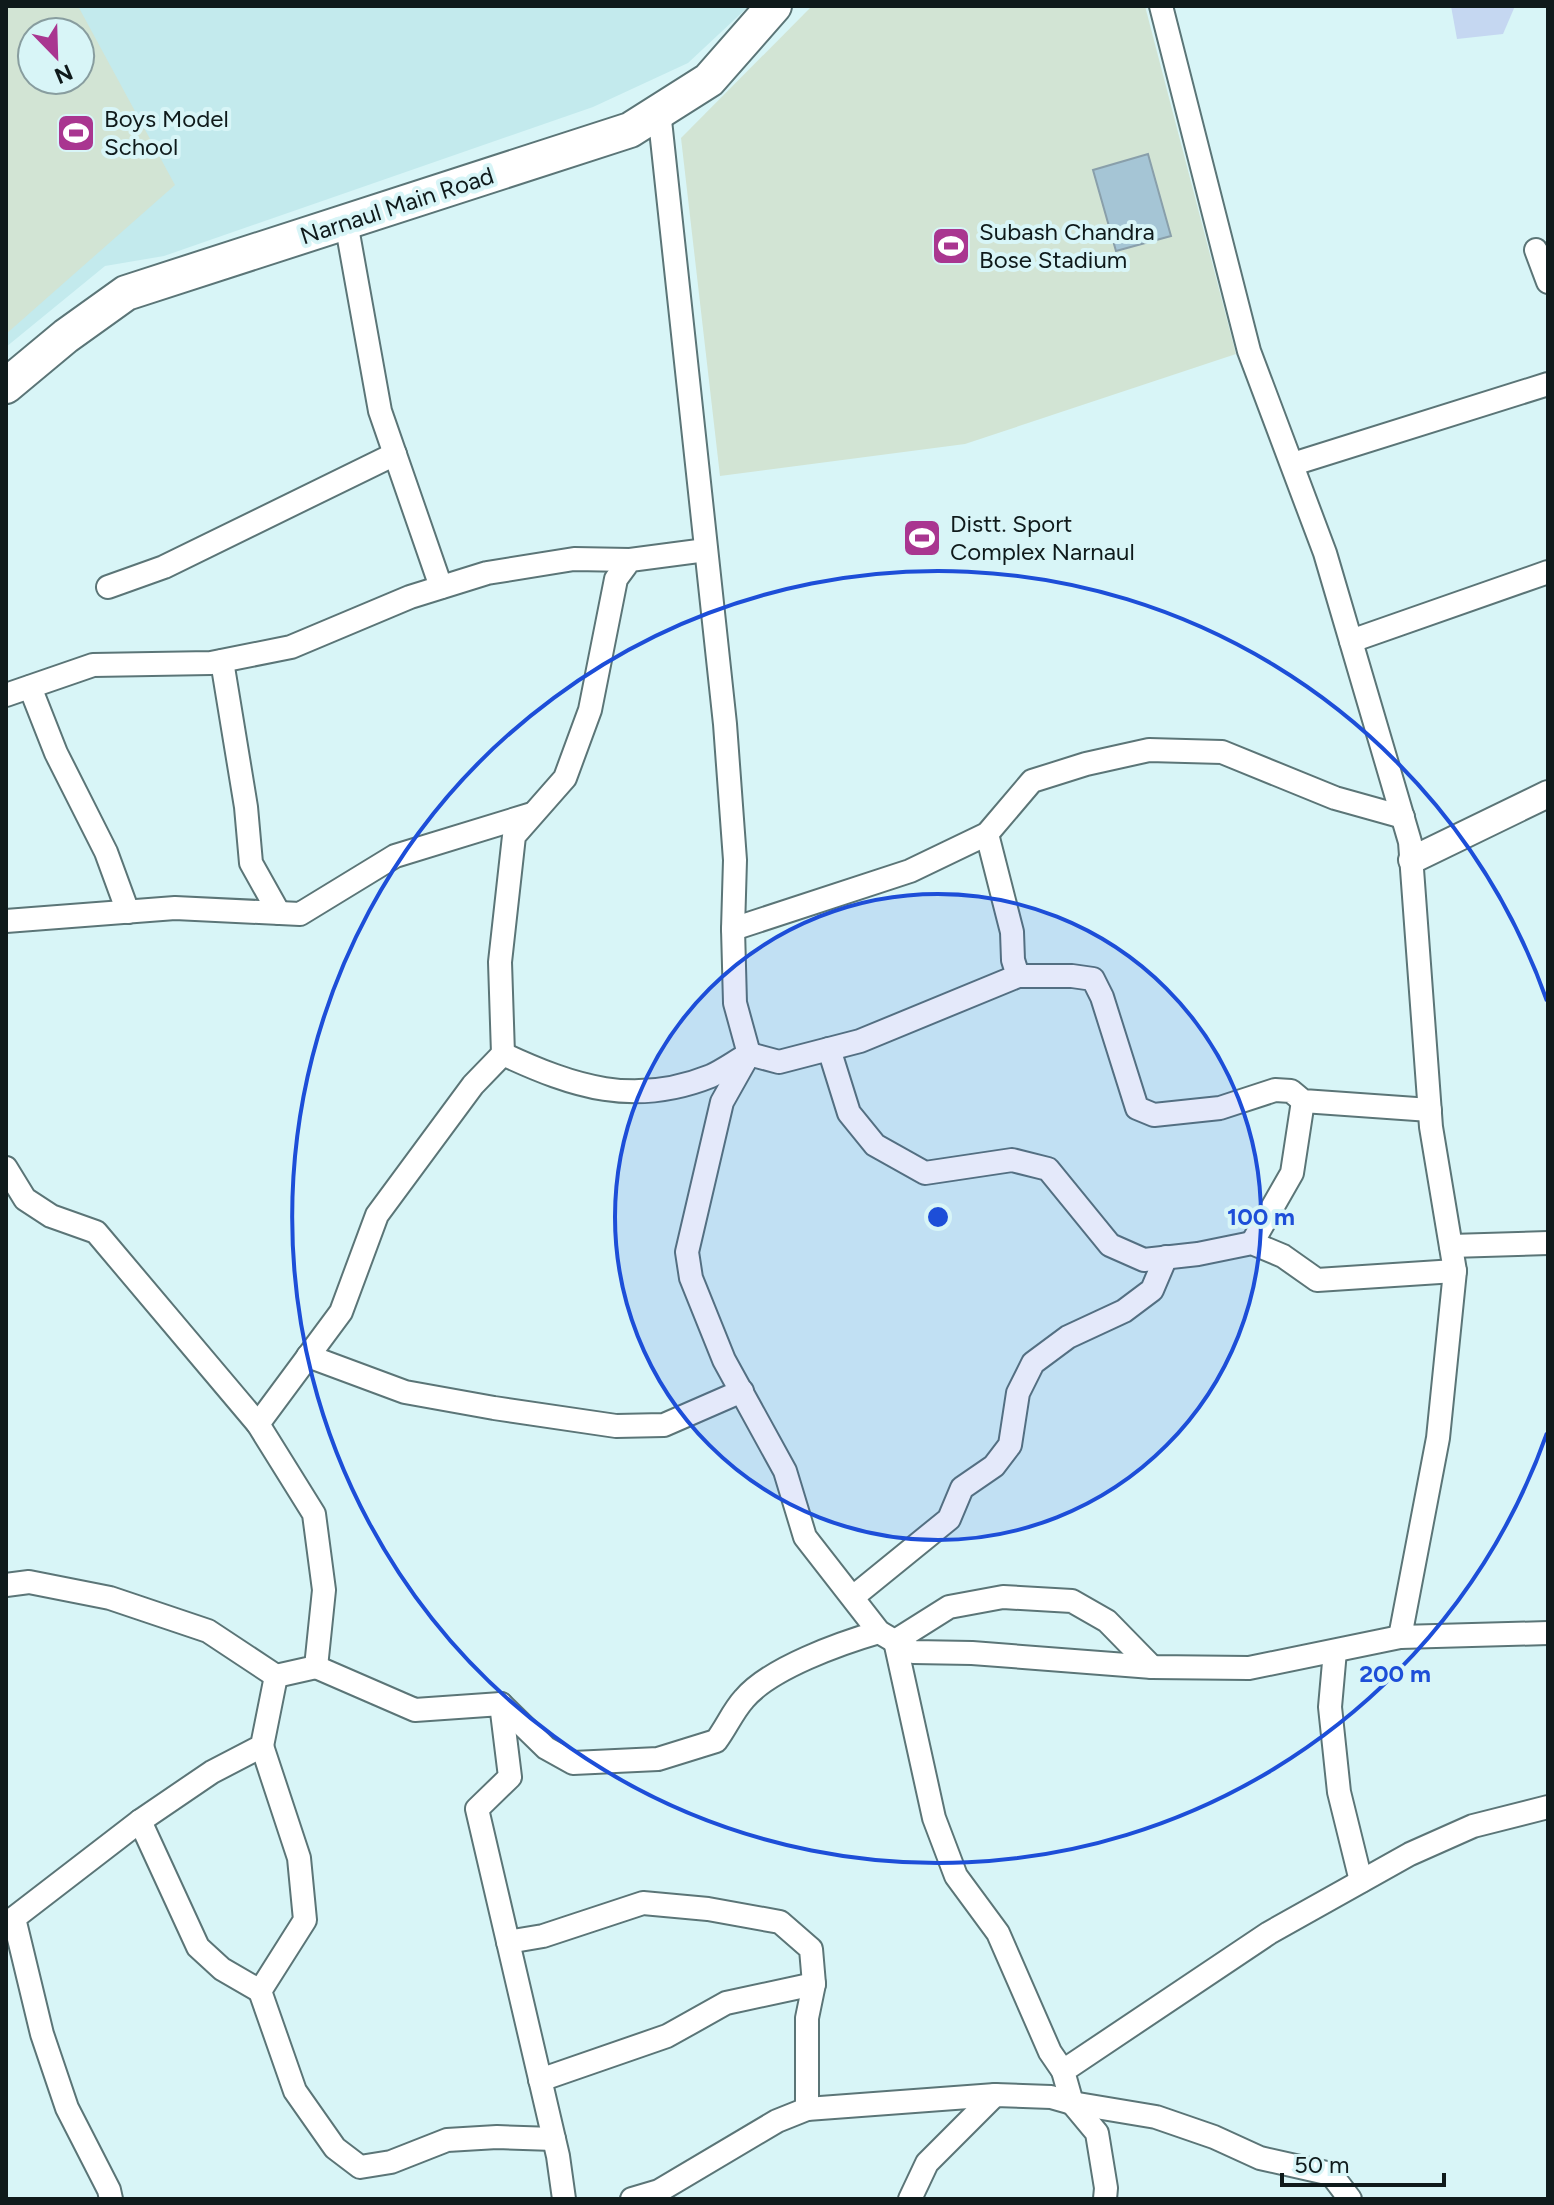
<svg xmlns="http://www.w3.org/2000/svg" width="1554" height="2205" viewBox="0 0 1554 2205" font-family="Figtree,sans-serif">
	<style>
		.built { fill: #c3eaed; fill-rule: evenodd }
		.green { fill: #d2e4d4; fill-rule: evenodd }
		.water { fill: #c5d7f1 }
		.building { fill: #a5c5d5; stroke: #899faa; stroke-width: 2 }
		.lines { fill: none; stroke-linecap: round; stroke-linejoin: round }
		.minor-casing { stroke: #5b7577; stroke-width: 26 }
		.tertiary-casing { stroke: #5b7577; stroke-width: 30 }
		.primary-casing { stroke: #5b7577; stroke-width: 38 }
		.minor { stroke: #fff; stroke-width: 22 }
		.tertiary { stroke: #fff; stroke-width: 26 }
		.primary { stroke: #fff; stroke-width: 34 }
		.ring { fill: none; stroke: #1d4ed8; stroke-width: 4 }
		.labels { text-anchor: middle; stroke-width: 8; stroke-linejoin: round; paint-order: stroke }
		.poi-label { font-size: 24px; fill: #0f1a1b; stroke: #d8f5f7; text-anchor: start }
		.street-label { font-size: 24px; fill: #0f1a1b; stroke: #d8f5f7 }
		.centre { fill: #1d4ed8; stroke: #d8f5f7; stroke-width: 4 }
		.ring-label { font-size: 24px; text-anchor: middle; font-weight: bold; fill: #1d4ed8; stroke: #d8f5f7; stroke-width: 8; stroke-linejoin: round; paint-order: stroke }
	</style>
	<rect width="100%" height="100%" fill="#d8f5f7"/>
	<!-- built -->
	<path class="built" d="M6,6H749L688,63L593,107L164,256L105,266L6,347ZM32,32H80V80H32Z"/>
	<!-- green -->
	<g class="green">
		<path d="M6,6H78L175,185L6,334ZM32,32H80V80H32Z"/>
		<polygon points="812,6 1145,6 1236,354 965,444 720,476 681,138"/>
	</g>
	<!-- water -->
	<polygon class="water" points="1451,6 1515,6 1503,34 1457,39"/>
	<!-- building -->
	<polygon class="building" points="1148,154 1171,236 1116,251 1093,170"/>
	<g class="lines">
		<defs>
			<g id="minor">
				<polyline points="1161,6 1249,351 1325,553 1410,842 1431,1127 1455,1271 1438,1438 1400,1637 1548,1633"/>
				<polyline points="346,222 380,411 441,587"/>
				<polyline points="1536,250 1548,282"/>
				<polyline points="1293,464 1548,384"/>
				<polyline points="108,587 164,567 395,454"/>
				<polyline points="1351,641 1548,572"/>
				<polyline points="222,661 246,807 251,863 279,913"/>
				<polyline points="30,687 56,753 106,852 128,912"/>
				<polyline points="6,695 93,665 211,663 291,647 410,597 487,573 574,559 630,560"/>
				<polyline points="987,834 1012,932 1013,960 1018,976 860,1041 779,1062 749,1054 722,1102 687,1252 691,1278 724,1360 785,1471 805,1537 879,1632 913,1652 972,1653 1152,1667 1249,1668 1400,1637"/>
				<polyline points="6,921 175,908 300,914 395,856 532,814"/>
				<polyline points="733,929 910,871 987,834 1032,781 1086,764 1149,750 1222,752 1335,798 1403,817"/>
				<polyline points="1018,976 1072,976 1093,979 1102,997 1137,1108 1154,1115 1220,1108 1275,1090 1291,1091 1303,1101 1430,1110"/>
				<polyline points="829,1049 849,1113 875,1145 925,1173 1012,1160 1048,1169 1110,1245 1144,1260 1198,1254 1252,1243 1283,1256 1317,1280 1455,1271"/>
				<polyline points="503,1054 500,962 514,836 565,778 590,710 616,579 630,560 706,550"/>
				<polyline points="6,1168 25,1199 51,1216 96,1232 258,1424 314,1514 324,1590 316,1667 276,1676 262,1746 212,1772 140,1821 14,1918 42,2034 67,2108 109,2190 111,2199"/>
				<polyline points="1252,1243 1292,1173 1303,1101"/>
				<polyline points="1451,1246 1548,1243"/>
				<polyline points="308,1356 405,1392 494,1408 616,1426 664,1425 742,1391"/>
				<path d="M258,1424L341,1312L377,1215L473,1085L503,1054C574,1087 634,1107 711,1076C724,1070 736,1061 749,1054L735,1003L733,929L735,860L725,724L659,111"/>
				<polyline points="6,1585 29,1582 110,1598 208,1631 276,1676"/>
				<polyline points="853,1597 949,1519 962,1488 994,1466 1010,1445 1018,1393 1033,1363 1068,1337 1124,1311 1152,1290 1166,1257"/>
				<polyline points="1335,1651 1330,1707 1339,1792 1361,1881"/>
				<polyline points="316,1667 415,1710 501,1704 510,1777 477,1809 558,2156 564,2199"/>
				<path d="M501,1704L546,1748L573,1763L658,1759L716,1741C726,1728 733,1711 744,1699C770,1668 841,1643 879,1632"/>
				<polyline points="262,1746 299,1858 305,1920 260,1991 295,2091 335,2148 360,2167 391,2162 447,2140 497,2137 554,2139"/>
				<polyline points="140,1821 198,1947 222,1969 260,1991"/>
				<polyline points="508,1942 543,1936 643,1903 708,1909 780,1922 811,1949 814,1984 807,2018 807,2109"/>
				<polyline points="1063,2071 1050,2052 998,1933 956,1876 934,1818 895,1641 949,1607 1003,1597 1072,1601 1107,1621 1152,1667"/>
				<polyline points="540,2080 667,2036 726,2003 814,1984"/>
				<polyline points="632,2199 659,2191 777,2121 807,2109 995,2095 1051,2097 1072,2103 1156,2117 1214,2137 1260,2158 1331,2174 1350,2199"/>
				<polyline points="910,2199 927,2163 995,2095"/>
				<polyline points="1105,2199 1106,2188 1097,2133 1072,2103 1063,2071 1269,1933 1410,1854 1473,1826 1548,1807"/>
			</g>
			<polyline id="tertiary" points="1412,860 1548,794"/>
			<polyline id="primary" points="6,386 66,336 126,293 630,130 709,80 774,6"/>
		</defs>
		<!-- minor casing -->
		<use href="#minor" class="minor-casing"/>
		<!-- tertiary casing -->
		<use href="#tertiary" class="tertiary-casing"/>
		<!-- primary casing -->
		<use href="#primary" class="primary-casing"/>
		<!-- minor -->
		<use href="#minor" class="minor"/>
		<!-- tertiary -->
		<use href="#tertiary" class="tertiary"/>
		<!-- primary -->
		<use href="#primary" class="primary"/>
	</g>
	<!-- distance rings -->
	<circle cx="938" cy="1217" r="323" fill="#1d4ed8" fill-opacity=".12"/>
	<g class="ring">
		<circle cx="938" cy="1217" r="323"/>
		<path d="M1547 1433A646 646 0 1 1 1547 1001"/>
	</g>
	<!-- icons -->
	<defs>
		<symbol id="stadium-square" viewBox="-11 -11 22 22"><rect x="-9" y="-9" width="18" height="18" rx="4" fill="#a93690" stroke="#d8f5f7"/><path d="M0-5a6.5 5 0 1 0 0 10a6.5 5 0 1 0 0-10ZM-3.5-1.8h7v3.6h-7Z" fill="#fff"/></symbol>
	</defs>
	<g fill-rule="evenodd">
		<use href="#stadium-square" x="54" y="111" width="44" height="44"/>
		<use href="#stadium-square" x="929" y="224" width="44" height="44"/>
		<use href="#stadium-square" x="900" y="516" width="44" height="44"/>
	</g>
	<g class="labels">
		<!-- poi labels -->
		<g class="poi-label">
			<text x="104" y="127">Boys Model<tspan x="104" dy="28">School</tspan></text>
			<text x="979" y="240">Subash Chandra<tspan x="979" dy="28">Bose Stadium</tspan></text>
			<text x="950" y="532">Distt. Sport<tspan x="950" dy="28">Complex Narnaul</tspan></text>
		</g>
		<!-- street labels -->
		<g class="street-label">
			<text transform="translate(397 206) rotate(-18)" y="8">Narnaul Main Road</text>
		</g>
	</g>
	<circle cx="938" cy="1217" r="12" class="centre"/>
	<g class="ring-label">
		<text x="1261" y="1225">100 m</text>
		<text x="1395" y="1682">200 m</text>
	</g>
	<!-- border -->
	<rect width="1554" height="2205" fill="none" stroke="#0f1a1b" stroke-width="16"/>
	<!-- north arrow -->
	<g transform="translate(56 56) rotate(157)"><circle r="38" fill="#d8f5f7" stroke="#889d9f" stroke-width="2"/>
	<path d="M0-6L14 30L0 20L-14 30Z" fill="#a93690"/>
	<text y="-12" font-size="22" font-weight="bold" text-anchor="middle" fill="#0f1a1b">N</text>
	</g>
	<!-- scale -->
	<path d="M1282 2173v12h162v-12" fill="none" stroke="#0f1a1b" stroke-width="4"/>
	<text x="1294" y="2173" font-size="24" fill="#0f1a1b" stroke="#d8f5f7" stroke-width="6" paint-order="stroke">50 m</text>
</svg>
